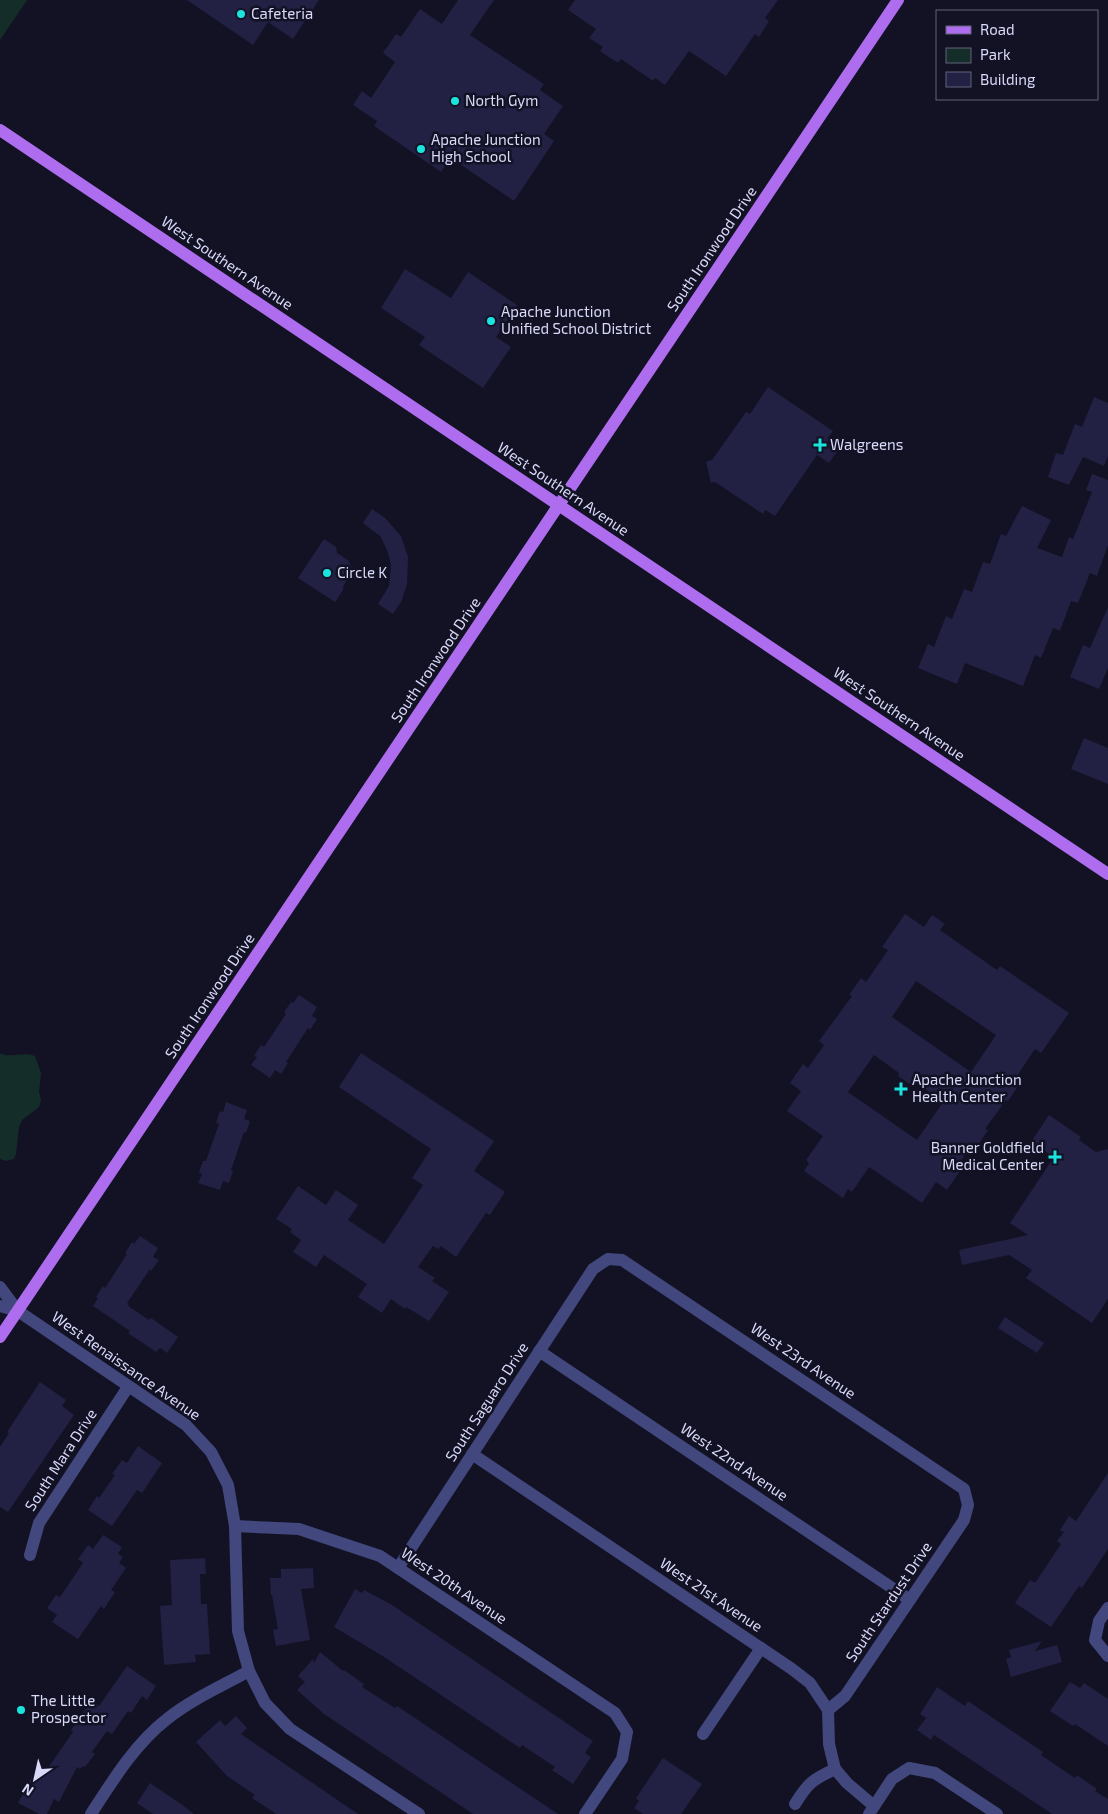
<svg xmlns="http://www.w3.org/2000/svg" width="1108" height="1814" viewBox="0 0 1108 1814" font-family="'Exo 2',sans-serif">
	<style>
		.green { fill: #152d29 }
		.building { fill: #222043; fill-rule: evenodd }
		.lines { fill: none; stroke-linecap: round; stroke-linejoin: round }
		.minor { stroke: #42487d; stroke-width: 12 }
		.major { stroke: #ad6dee; stroke-width: 12 }
		.poi-dot { fill: #1be4de; stroke: #121224; stroke-width: 2 }
		.labels { text-anchor: middle; stroke-width: 5; stroke-linejoin: round; paint-order: stroke }
		.poi-label { font-size: 15px; fill: #d9d9fa; stroke: #121224; text-anchor: start }
		.street-label { font-size: 15px; fill: #d9d9fa; stroke: #121224 }
	</style>
	<rect width="100%" height="100%" fill="#121224"/>
	<!-- green -->
	<g class="green">
		<polygon points="0,0 27,0 0,40"/>
		<path d="M0,1053C10,1059 21,1051 35,1056L41,1073L39,1092L41,1100L39,1107L22,1120L19,1127L16,1154L14,1159L6,1161L0,1159Z"/>
	</g>
	<!-- building -->
	<g class="building">
		<polygon points="187,0 319,0 293,39 268,22 253,45"/>
		<polygon points="458,0 494,0 470,35 544,84 540,90 563,106 544,134 554,141 514,201 451,158 441,172 374,126 377,121 353,105 362,91 371,98 395,62 383,53 396,34 401,37 420,9 442,24"/>
		<polygon points="575,0 778,0 765,18 769,21 759,37 755,34 726,76 689,51 665,85 655,78 653,81 621,59 618,63 600,51 603,47 589,38 596,29 568,10"/>
		<polygon points="405,269 451,298 468,272 517,305 496,337 511,347 483,388 419,345 425,337 381,308"/>
		<polygon points="768,387 833,431 828,438 841,446 829,463 817,455 775,516 765,510 763,514 715,482 711,483 706,462 712,460 746,412 750,414"/>
		<polygon points="1094,397 1108,403 1108,456 1104,466 1083,457 1069,485 1048,477 1056,453 1063,455 1075,424 1082,427"/>
		<polygon points="1092,474 1108,480 1108,545 1097,576 1090,573 1078,603 1071,601 1060,631 1053,628 1041,658 1035,655 1023,686 965,663 957,684 918,668 928,644 934,647 946,616 952,619 964,589 972,592 983,562 990,564 1001,534 1006,536 1022,506 1051,520 1037,548 1062,557 1069,537 1073,539 1092,492 1086,490"/>
		<polygon points="372,509 385,518 401,536 408,557 407,584 401,602 393,614 378,604 389,586 391,565 388,553 381,537 363,523"/>
		<polygon points="324,539 336,547 337,553 349,561 352,570 343,587 343,590 335,602 298,578"/>
		<polygon points="1108,607 1108,668 1099,689 1070,677 1083,645 1090,648"/>
		<polygon points="1084,738 1108,748 1108,784 1071,769"/>
		<path d="M905,914L924,927L932,915L945,924L940,930L997,970L1000,966L1069,1013L1041,1053L1035,1049L1013,1082L1019,1085L1008,1101L1006,1100L985,1129L988,1130L977,1147L972,1144L956,1168L960,1171L947,1190L936,1182L922,1203L869,1167L852,1192L848,1189L843,1198L804,1171L809,1163L806,1160L823,1136L787,1111L801,1091L790,1083L803,1064L808,1068L824,1045L819,1041L852,996L849,995L861,978L866,982L888,950L882,947ZM916,981L996,1035L971,1072L892,1017ZM874,1055L899,1073L898,1076L914,1087L917,1083L943,1102L917,1140L848,1092Z"/>
		<polygon points="299,995 317,1007 312,1016 317,1019 310,1030 308,1028 286,1062 288,1063 281,1074 275,1070 270,1078 251,1065 257,1057 254,1056 261,1045 264,1047 286,1014 284,1012 291,1002 293,1003"/>
		<polygon points="361,1053 494,1141 474,1171 505,1192 490,1215 486,1213 456,1257 441,1246 438,1249 433,1246 418,1267 435,1278 432,1281 449,1292 429,1321 406,1307 405,1309 391,1299 382,1313 358,1297 367,1284 324,1255 316,1267 293,1252 301,1240 290,1232 292,1229 276,1219 298,1186 326,1205 336,1190 358,1205 348,1220 384,1244 423,1185 412,1178 431,1149 339,1087"/>
		<polygon points="226,1102 247,1110 244,1119 250,1121 246,1133 244,1132 231,1170 233,1171 229,1183 223,1181 220,1190 198,1183 202,1174 199,1172 203,1161 206,1161 215,1135 219,1124 216,1123 220,1111 223,1112"/>
		<polygon points="1049,1115 1081,1137 1079,1140 1096,1152 1108,1149 1108,1299 1092,1323 1026,1278 1032,1270 1009,1255 962,1265 959,1250 1028,1235 1010,1223 1054,1157 1031,1142"/>
		<polygon points="140,1236 158,1248 153,1257 159,1260 151,1271 150,1269 127,1303 129,1304 128,1306 149,1320 151,1318 178,1337 167,1353 160,1348 156,1352 128,1333 130,1331 93,1306 98,1298 96,1297 103,1286 105,1288 127,1254 125,1253 132,1242 134,1244"/>
		<polygon points="1005,1317 1044,1343 1037,1353 998,1328"/>
		<polygon points="40,1382 66,1400 62,1406 74,1415 8,1512 0,1507 0,1447 9,1433 7,1432"/>
		<polygon points="138,1446 162,1463 142,1493 137,1490 112,1526 88,1510 97,1496 99,1498 115,1475 112,1474 122,1460 127,1463"/>
		<polygon points="1108,1473 1108,1549 1082,1588 1079,1586 1051,1627 1015,1603 1030,1580 1035,1583 1061,1544 1057,1541 1064,1532 1060,1530 1069,1516 1076,1521"/>
		<polygon points="103,1535 122,1547 118,1554 123,1557 119,1563 126,1568 111,1590 115,1592 104,1609 101,1606 78,1639 52,1622 57,1615 47,1608 56,1595 60,1597 83,1563 78,1559 88,1545 93,1549"/>
		<polygon points="205,1558 206,1574 200,1574 201,1604 207,1604 210,1654 195,1655 196,1662 164,1665 160,1606 172,1605 170,1560"/>
		<polygon points="313,1568 314,1588 301,1589 310,1640 276,1646 273,1630 278,1629 272,1595 271,1595 270,1578 281,1578 281,1569"/>
		<polygon points="355,1589 362,1593 364,1590 392,1605 593,1741 585,1753 591,1757 573,1784 552,1770 555,1767 522,1745 520,1748 381,1655 334,1627"/>
		<polygon points="1042,1641 1035,1651 1057,1645 1062,1662 1011,1677 1006,1659 1011,1657 1009,1650"/>
		<polygon points="320,1652 343,1671 344,1670 364,1684 362,1687 395,1708 397,1706 558,1814 473,1814 324,1714 297,1690 305,1682 298,1676 313,1659 314,1663"/>
		<polygon points="127,1666 156,1686 147,1700 142,1696 131,1713 128,1711 112,1734 107,1731 92,1752 95,1754 85,1767 83,1766 80,1769 77,1767 59,1802 54,1799 47,1814 39,1814 18,1803 35,1771 43,1775 73,1732 71,1730 92,1700 99,1706"/>
		<polygon points="1070,1682 1080,1688 1084,1683 1108,1699 1108,1746 1075,1724 1073,1726 1050,1711"/>
		<polygon points="937,1687 965,1706 968,1701 1043,1752 1041,1755 1075,1778 1077,1775 1097,1789 1095,1791 1108,1799 1108,1814 1052,1814 934,1735 931,1740 917,1730 926,1718 920,1714"/>
		<polygon points="236,1716 247,1728 241,1734 358,1814 276,1814 252,1798 255,1795 227,1776 196,1742 220,1720 225,1726"/>
		<polygon points="663,1758 702,1784 681,1814 643,1814 634,1808 639,1801 636,1798"/>
		<polygon points="150,1783 181,1804 194,1814 153,1814 137,1803"/>
	</g>
	<g class="lines">
		<!-- minor -->
		<g class="minor">
			<polyline points="0,1287 18,1311 186,1425 211,1452 228,1485 235,1526 238,1631 249,1671 265,1703 290,1729 419,1814"/>
			<polyline points="0,1306 18,1311"/>
			<polyline points="539,1351 910,1600"/>
			<polyline points="472,1454 792,1669 810,1683 828,1710 829,1744 835,1769 847,1783 874,1806"/>
			<polyline points="235,1526 299,1529 380,1556 615,1713 627,1732 622,1759 585,1814"/>
			<polyline points="30,1555 39,1523 128,1387"/>
			<polyline points="398,1568 593,1269 608,1259 622,1260 964,1489 968,1505 964,1520 845,1696 828,1710"/>
			<polyline points="1108,1608 1099,1621 1095,1640 1108,1656"/>
			<polyline points="703,1734 761,1648"/>
			<path d="M795,1804C808,1783 812,1780 835,1769"/>
			<path d="M91,1814C113,1780 135,1744 167,1719C192,1699 222,1686 249,1671"/>
			<polyline points="869,1814 892,1779 909,1768 935,1773 997,1814"/>
		</g>
		<!-- major -->
		<g class="major">
			<polyline points="0,130 1108,874"/>
			<polyline points="0,1337 898,0"/>
		</g>
	</g>
	<!-- markers -->
	<g class="poi-dot">
		<circle cx="241" cy="14" r="5"/>
		<circle cx="455" cy="101" r="5"/>
		<circle cx="421" cy="149" r="5"/>
		<circle cx="491" cy="321" r="5"/>
		<path d="M817.5 437.5h5v5h5v5h-5v5h-5v-5h-5v-5h5z"/>
		<circle cx="327" cy="573" r="5"/>
		<path d="M898.5 1081.5h5v5h5v5h-5v5h-5v-5h-5v-5h5z"/>
		<path d="M1052.5 1149.5h5v5h5v5h-5v5h-5v-5h-5v-5h5z"/>
		<circle cx="21" cy="1710" r="5"/>
	</g>
	<g class="labels">
		<!-- poi labels -->
		<g class="poi-label">
			<text x="251" y="19">Cafeteria</text>
			<text x="465" y="106">North Gym</text>
			<text x="431" y="145">Apache Junction<tspan x="431" dy="17">High School</tspan></text>
			<text x="501" y="317">Apache Junction<tspan x="501" dy="17">Unified School District</tspan></text>
			<text x="830" y="450">Walgreens</text>
			<text x="337" y="578">Circle K</text>
			<text x="912" y="1085">Apache Junction<tspan x="912" dy="17">Health Center</tspan></text>
			<text x="1044" y="1153" text-anchor="end">Banner Goldfield<tspan x="1044" dy="17">Medical Center</tspan></text>
			<text x="31" y="1706">The Little<tspan x="31" dy="17">Prospector</tspan></text>
		</g>
		<!-- street labels -->
		<g class="street-label">
			<text transform="translate(712 249) rotate(-56)" y="5">South Ironwood Drive</text>
			<text transform="translate(227 263) rotate(34)" y="5">West Southern Avenue</text>
			<text transform="translate(563 489) rotate(34)" y="5">West Southern Avenue</text>
			<text transform="translate(436 660) rotate(-56)" y="5">South Ironwood Drive</text>
			<text transform="translate(899 714) rotate(34)" y="5">West Southern Avenue</text>
			<text transform="translate(210 996) rotate(-56)" y="5">South Ironwood Drive</text>
			<text transform="translate(803 1361) rotate(34)" y="5">West 23rd Avenue</text>
			<text transform="translate(126 1366) rotate(35)" y="5">West Renaissance Avenue</text>
			<text transform="translate(487 1402) rotate(-57)" y="5">South Saguaro Drive</text>
			<text transform="translate(61 1460) rotate(-57)" y="5">South Mara Drive</text>
			<text transform="translate(734 1462) rotate(34)" y="5">West 22nd Avenue</text>
			<text transform="translate(454 1586) rotate(34)" y="5">West 20th Avenue</text>
			<text transform="translate(711 1595) rotate(34)" y="5">West 21st Avenue</text>
			<text transform="translate(889 1602) rotate(-56)" y="5">South Stardust Drive</text>
		</g>
	</g>
	<!-- legend -->
	<rect x="936" y="10" width="162" height="90" fill="#121224" stroke="#62627a"/>
	<rect x="946" y="26" width="25" height="8" fill="#ad6dee" stroke="#62627a"/>
	<text x="980" y="35" font-size="15" fill="#d9d9fa">Road</text>
	<rect x="946" y="48" width="25" height="15" fill="#152d29" stroke="#62627a"/>
	<text x="980" y="60" font-size="15" fill="#d9d9fa">Park</text>
	<rect x="946" y="72" width="25" height="15" fill="#222043" stroke="#62627a"/>
	<text x="980" y="85" font-size="15" fill="#d9d9fa">Building</text>
	<!-- north arrow -->
	<g transform="translate(35 1779) rotate(214)" stroke="#121224" stroke-width="4" paint-order="stroke">
	<path d="M0-4L9 19L0 12L-9 19Z" fill="#d9d9fa"/>
	<text y="-8" font-size="14" font-weight="bold" text-anchor="middle" fill="#d9d9fa">N</text>
	</g>
</svg>
